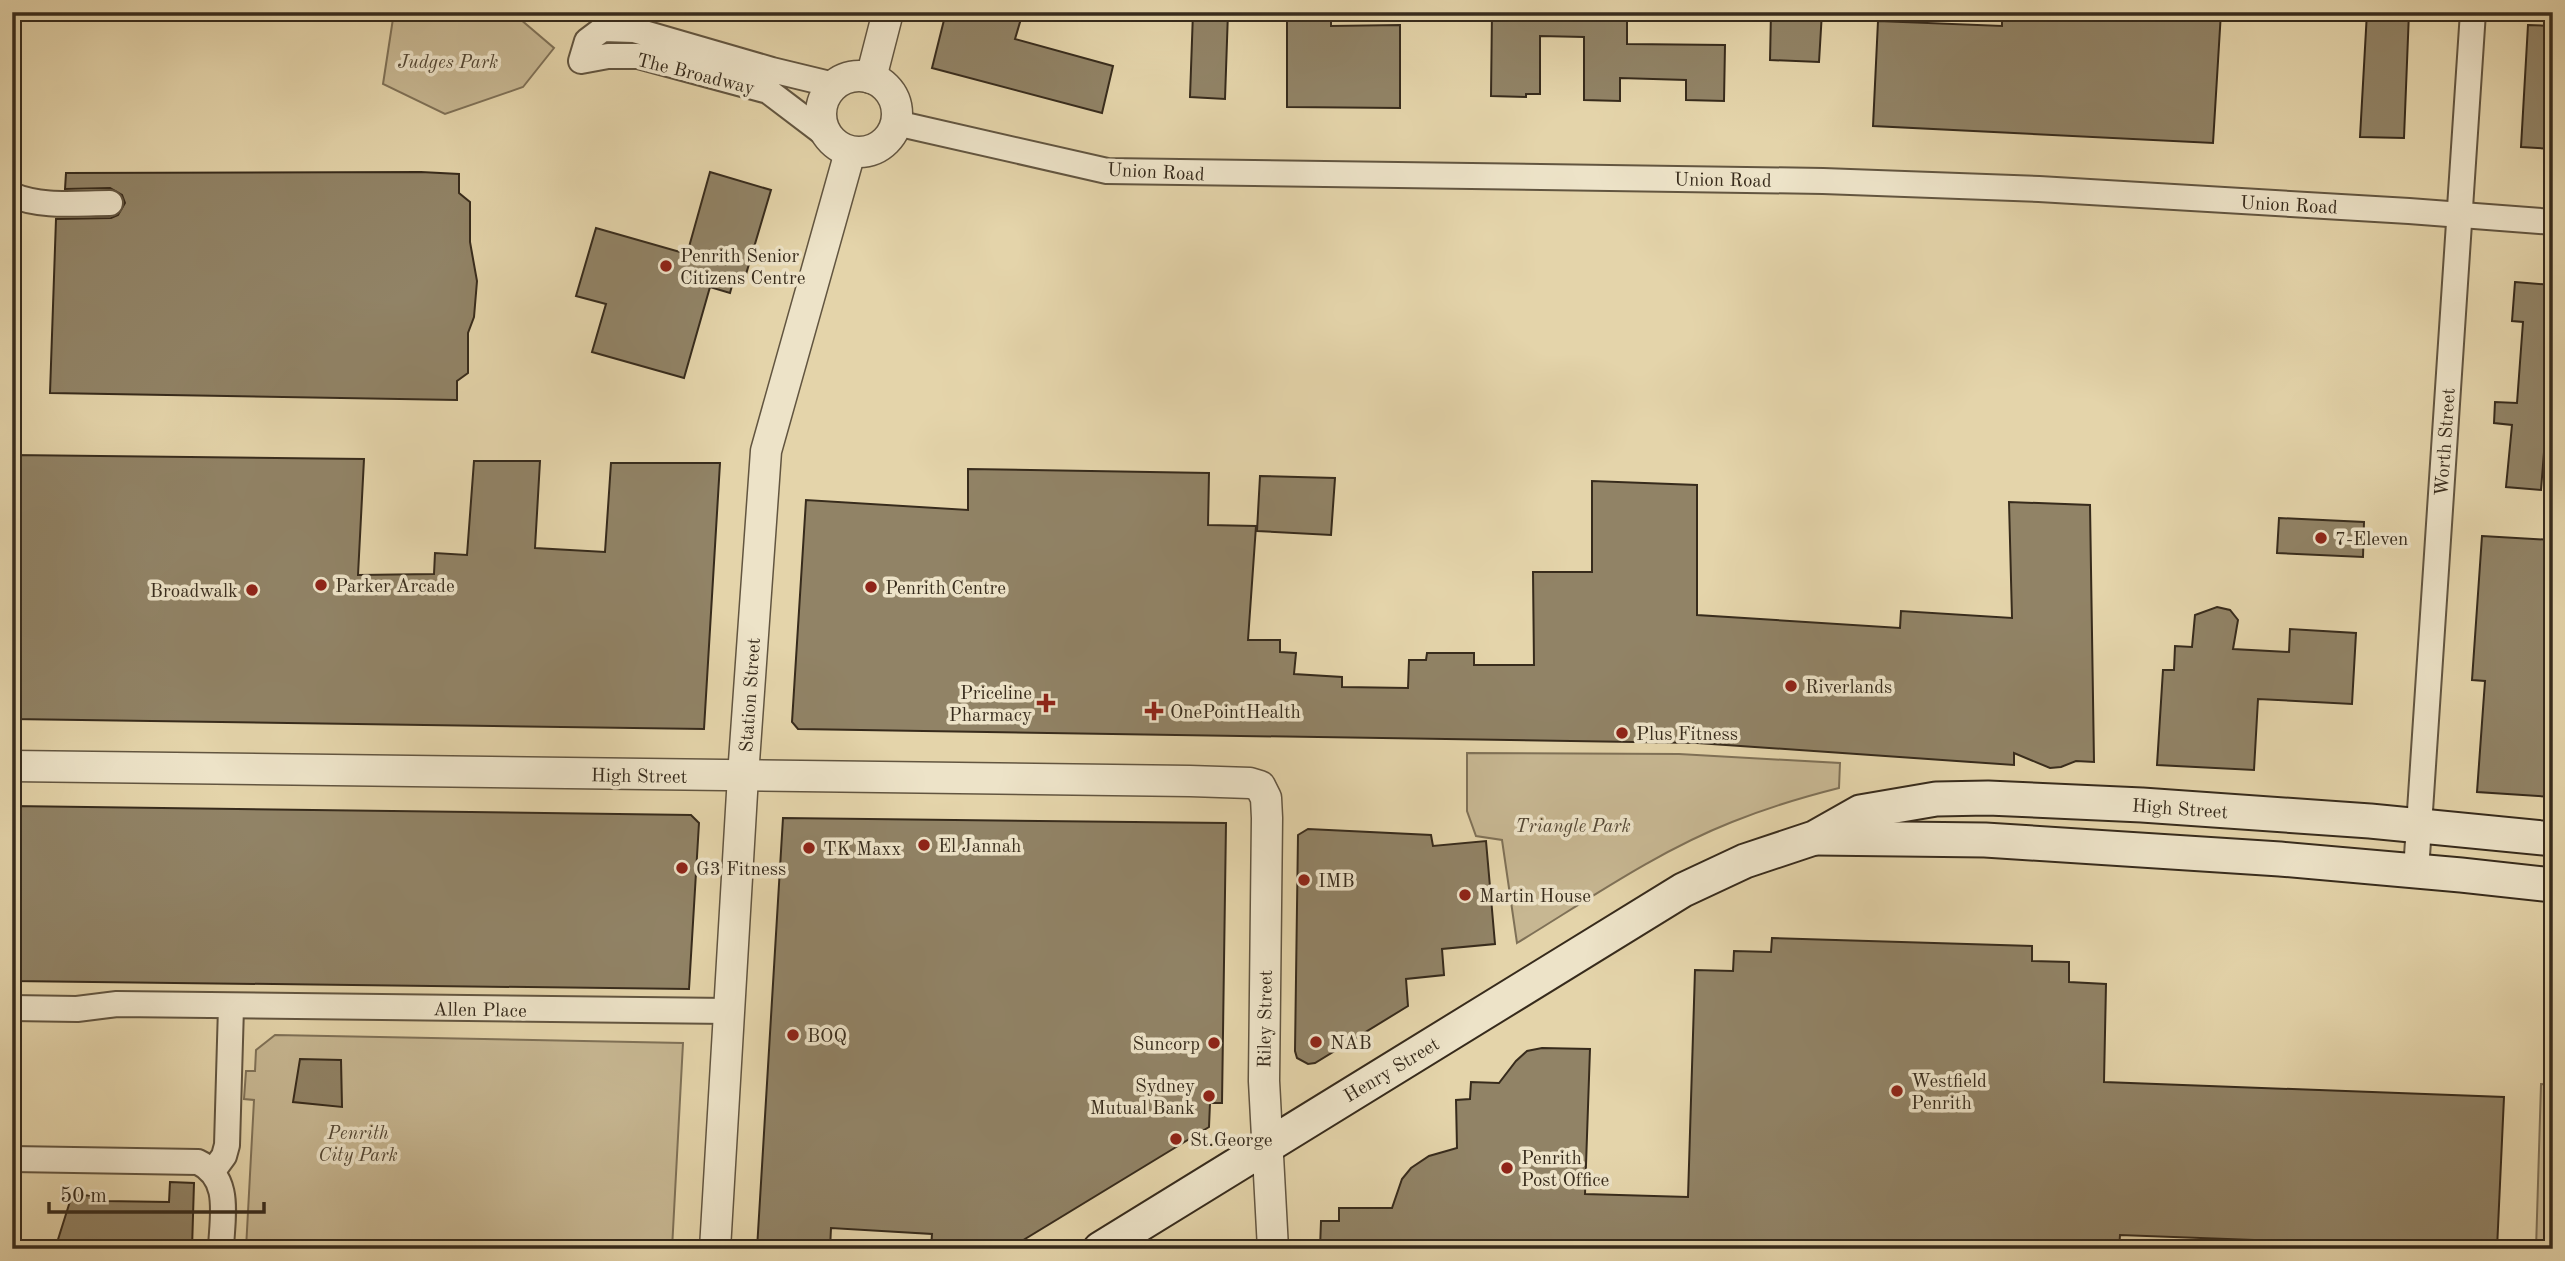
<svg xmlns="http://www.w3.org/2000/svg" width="2565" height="1261" viewBox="0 0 2565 1261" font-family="'Old Standard TT',serif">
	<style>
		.green { fill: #c7b792; stroke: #7f7157; stroke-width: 2 }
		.building { fill: #918366; stroke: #372b1c; stroke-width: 2 }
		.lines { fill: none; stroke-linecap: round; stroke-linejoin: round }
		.minor-casing { stroke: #625540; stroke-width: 28 }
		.tertiary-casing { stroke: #625540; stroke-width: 33 }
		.secondary-casing { stroke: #372b1c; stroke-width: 37 }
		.minor { stroke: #ede3c8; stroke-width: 24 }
		.tertiary { stroke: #ede3c8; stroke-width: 30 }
		.secondary { stroke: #ede3c8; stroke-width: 33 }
		.poi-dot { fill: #8f2418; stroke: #ede3c8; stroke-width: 2.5 }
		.labels { text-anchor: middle; stroke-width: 7; stroke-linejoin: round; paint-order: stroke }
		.park-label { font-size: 19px; font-style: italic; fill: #544734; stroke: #ede3c8 }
		.street-label { font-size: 19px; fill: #372b1c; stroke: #ede3c8 }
		.poi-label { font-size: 19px; fill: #372b1c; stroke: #ede3c8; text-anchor: start }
	</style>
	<rect width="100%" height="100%" fill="#e4d4aa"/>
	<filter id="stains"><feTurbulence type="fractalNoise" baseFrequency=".00286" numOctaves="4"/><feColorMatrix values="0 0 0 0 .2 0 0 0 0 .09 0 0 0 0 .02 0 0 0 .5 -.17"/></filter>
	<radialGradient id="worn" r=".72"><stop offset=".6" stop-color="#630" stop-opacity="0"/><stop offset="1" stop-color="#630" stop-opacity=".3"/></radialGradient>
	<!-- green -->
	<g class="green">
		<polygon points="394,12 519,12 520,19 554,48 523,87 445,114 383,84"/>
		<path d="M1467,753L1679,754L1840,763L1839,788C1803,797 1767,808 1732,822C1656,852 1586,901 1517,943L1502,840L1476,836L1467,811Z"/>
		<polygon points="275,1035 683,1043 672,1249 246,1249 254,1100 244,1099 246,1071 255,1071 256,1050"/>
		<polygon points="2541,1084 2553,1085 2553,1249 2536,1249"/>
	</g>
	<!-- building -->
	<g class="building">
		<polygon points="946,12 1023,12 1015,39 1113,66 1102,113 932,68"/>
		<polygon points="1193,12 1228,12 1225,99 1190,97"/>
		<polygon points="1287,12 1331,12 1331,26 1400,25 1400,108 1287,107"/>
		<polygon points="1492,12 1627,12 1627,44 1725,45 1724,101 1686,100 1686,80 1620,78 1620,101 1584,100 1584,37 1540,36 1540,94 1526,94 1526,97 1491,96"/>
		<polygon points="1771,12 1822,12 1819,62 1770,60"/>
		<polygon points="2002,12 2221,12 2213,143 1873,126 1878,21 2002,26"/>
		<polygon points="2367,12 2409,12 2404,138 2360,137"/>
		<polygon points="2528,25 2553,26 2553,149 2521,147"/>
		<polygon points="421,172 459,174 459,193 470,202 470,242 477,281 474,317 468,333 468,373 457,381 457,400 50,393 56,219 111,218 118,215 125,203 122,195 110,188 65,189 66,173"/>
		<polygon points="710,172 771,190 744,281 734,278 730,293 710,287 684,378 592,352 606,304 576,296 596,228 687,254"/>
		<polygon points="2515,282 2553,285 2553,427 2546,427 2541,490 2506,487 2512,425 2494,423 2495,402 2517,403 2523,322 2512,321"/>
		<polygon points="12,455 364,459 358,575 434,574 435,553 467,555 474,461 540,461 535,548 605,552 611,463 720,463 704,729 12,719"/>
		<polygon points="968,469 1209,473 1208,525 1256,526 1248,640 1280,640 1280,652 1296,653 1294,674 1342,677 1342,687 1408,688 1409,660 1426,660 1427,653 1474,653 1474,665 1534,665 1533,572 1592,572 1592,481 1697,485 1697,615 1900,628 1901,611 2012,618 2009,502 2090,505 2094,762 2076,761 2061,767 2050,768 2014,753 2014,765 1697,743 798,729 792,722 806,500 968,510"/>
		<polygon points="1260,476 1335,478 1331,535 1257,531"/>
		<polygon points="2279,518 2364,522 2363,557 2277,553"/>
		<polygon points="2482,536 2553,540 2553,797 2477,792 2485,681 2472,680"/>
		<polygon points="2217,607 2230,610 2238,620 2233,649 2289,652 2290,629 2356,633 2352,704 2258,699 2254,770 2157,765 2163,670 2174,670 2175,646 2192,647 2195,615"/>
		<polygon points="12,806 691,815 699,823 689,989 12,981"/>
		<polygon points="783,818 1226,823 1222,1103 1210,1103 1209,1127 1020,1242 970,1241 970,1249 931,1249 932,1234 831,1228 830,1249 757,1249"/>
		<polygon points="1308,829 1431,835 1433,846 1486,841 1495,944 1442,949 1444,975 1406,979 1408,1006 1315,1063 1308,1064 1297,1058 1295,1051 1298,835"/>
		<polygon points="1772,938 2032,946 2032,961 2069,962 2069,982 2106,984 2104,1082 2504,1097 2497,1249 2120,1235 2119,1249 1320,1249 1321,1221 1339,1221 1339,1208 1392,1208 1402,1179 1411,1168 1429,1156 1457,1148 1456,1100 1470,1099 1471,1082 1499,1083 1516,1061 1527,1051 1542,1048 1590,1049 1585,1194 1688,1197 1695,970 1733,971 1734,951 1771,952"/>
		<polygon points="300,1059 341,1060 342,1107 293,1102"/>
		<polygon points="170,1182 194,1183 192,1249 55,1249 72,1195 105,1196 104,1201 169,1202"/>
	</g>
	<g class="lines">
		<defs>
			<g id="minor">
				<polyline points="896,123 1107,171 1823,181 2039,189 2409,211 2553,222"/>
				<polyline points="826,135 768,91 638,56 608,56 581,61 587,41 603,29 634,30 772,70 834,85"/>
				<path d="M12,195C42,208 78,203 110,203"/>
				<polyline points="2416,871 2473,12"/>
				<polyline points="12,1008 77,1009 117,1004 729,1011"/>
				<path d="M12,1159L198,1162C232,1178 222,1217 221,1249"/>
				<polyline points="213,1171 224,1156 227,1145 231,1007"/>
			</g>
			<g id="tertiary">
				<circle cx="859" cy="114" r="38"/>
				<polyline points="871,78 888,12"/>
				<polyline points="12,766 1190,781 1250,783 1260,786 1266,798 1267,818 1264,1081 1273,1249"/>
				<polyline points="715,1249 743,776 766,451 850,152"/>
			</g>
			<g id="secondary">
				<polyline points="1816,838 1985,840 2280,859 2461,875 2553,885"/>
				<polyline points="1100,1249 1683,890 1745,861 1814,838 1860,812 1936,799 1988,798 2142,805 2370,821 2553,839"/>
			</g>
		</defs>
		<!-- minor casing -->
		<use href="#minor" class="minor-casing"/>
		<!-- tertiary casing -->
		<use href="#tertiary" class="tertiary-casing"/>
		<!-- secondary casing -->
		<use href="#secondary" class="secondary-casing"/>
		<!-- minor -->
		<use href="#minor" class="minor"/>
		<!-- tertiary -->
		<use href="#tertiary" class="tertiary"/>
		<!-- secondary -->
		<use href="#secondary" class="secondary"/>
	</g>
	<!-- markers -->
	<g class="poi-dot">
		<circle cx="666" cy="266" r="7"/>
		<circle cx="2321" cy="538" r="7"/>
		<circle cx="321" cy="585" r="7"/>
		<circle cx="871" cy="587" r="7"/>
		<circle cx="252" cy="590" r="7"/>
		<circle cx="1791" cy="686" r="7"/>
		<path d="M1042.5 692.5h7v7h7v7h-7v7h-7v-7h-7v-7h7z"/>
		<path d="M1150.5 700.5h7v7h7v7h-7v7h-7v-7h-7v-7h7z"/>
		<circle cx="1622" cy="733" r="7"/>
		<circle cx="924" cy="845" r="7"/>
		<circle cx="809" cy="848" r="7"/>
		<circle cx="682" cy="868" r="7"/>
		<circle cx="1304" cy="880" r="7"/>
		<circle cx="1465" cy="895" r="7"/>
		<circle cx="793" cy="1035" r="7"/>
		<circle cx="1316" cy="1042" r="7"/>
		<circle cx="1214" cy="1043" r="7"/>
		<circle cx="1897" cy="1091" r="7"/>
		<circle cx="1209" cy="1096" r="7"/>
		<circle cx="1176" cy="1139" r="7"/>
		<circle cx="1507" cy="1168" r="7"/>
	</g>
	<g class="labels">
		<!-- park labels -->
		<g class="park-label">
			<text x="448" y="68">Judges Park</text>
			<text x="1573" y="832">Triangle Park</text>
			<text x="358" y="1139">Penrith<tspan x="358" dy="22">City Park</tspan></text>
		</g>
		<!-- street labels -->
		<g class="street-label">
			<text transform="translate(696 73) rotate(14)" y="7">The Broadway</text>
			<text transform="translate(1156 171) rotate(3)" y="7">Union Road</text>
			<text transform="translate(1723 179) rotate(1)" y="7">Union Road</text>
			<text transform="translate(2289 204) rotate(3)" y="7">Union Road</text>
			<text transform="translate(2444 442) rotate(-86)" y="7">Worth Street</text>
			<text transform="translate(749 695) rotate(-86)" y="7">Station Street</text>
			<text transform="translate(639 775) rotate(1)" y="7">High Street</text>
			<text transform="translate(2180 808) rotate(4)" y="7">High Street</text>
			<text transform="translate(480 1009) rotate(1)" y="7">Allen Place</text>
			<text transform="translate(1264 1019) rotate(-89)" y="7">Riley Street</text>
			<text transform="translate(1391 1069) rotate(-31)" y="7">Henry Street</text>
		</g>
		<!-- poi labels -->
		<g class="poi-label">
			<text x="680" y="262">Penrith Senior<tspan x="680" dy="22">Citizens Centre</tspan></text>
			<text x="2335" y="545">7-Eleven</text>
			<text x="335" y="592">Parker Arcade</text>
			<text x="885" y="594">Penrith Centre</text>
			<text x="238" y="597" text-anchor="end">Broadwalk</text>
			<text x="1805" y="693">Riverlands</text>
			<text x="1032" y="699" text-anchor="end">Priceline<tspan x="1032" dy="22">Pharmacy</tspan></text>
			<text x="1170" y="718">OnePointHealth</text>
			<text x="1636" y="740">Plus Fitness</text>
			<text x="938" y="852">El Jannah</text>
			<text x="823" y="855">TK Maxx</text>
			<text x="696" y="875">G3 Fitness</text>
			<text x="1318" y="887">IMB</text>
			<text x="1479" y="902">Martin House</text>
			<text x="807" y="1042">BOQ</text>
			<text x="1330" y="1049">NAB</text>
			<text x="1200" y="1050" text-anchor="end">Suncorp</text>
			<text x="1911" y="1087">Westfield<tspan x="1911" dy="22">Penrith</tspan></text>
			<text x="1195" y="1092" text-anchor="end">Sydney<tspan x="1195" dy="22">Mutual Bank</tspan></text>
			<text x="1190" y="1146">St.George</text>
			<text x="1521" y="1164">Penrith<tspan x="1521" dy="22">Post Office</tspan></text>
		</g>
	</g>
	<!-- margin -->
	<rect width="2565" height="1261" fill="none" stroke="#e4d4aa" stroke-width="42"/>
	<rect x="14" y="14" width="2537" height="1233" fill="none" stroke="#372b1c" stroke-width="3.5"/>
	<rect x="21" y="21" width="2523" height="1219" fill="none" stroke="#372b1c" stroke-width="2"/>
	<!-- scale -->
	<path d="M49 1202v10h215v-10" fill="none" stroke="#372b1c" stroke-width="3.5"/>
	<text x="60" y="1202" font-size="21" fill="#372b1c" stroke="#ede3c8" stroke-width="5" paint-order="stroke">50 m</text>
	<rect width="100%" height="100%" filter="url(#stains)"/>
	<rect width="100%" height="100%" fill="url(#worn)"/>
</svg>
